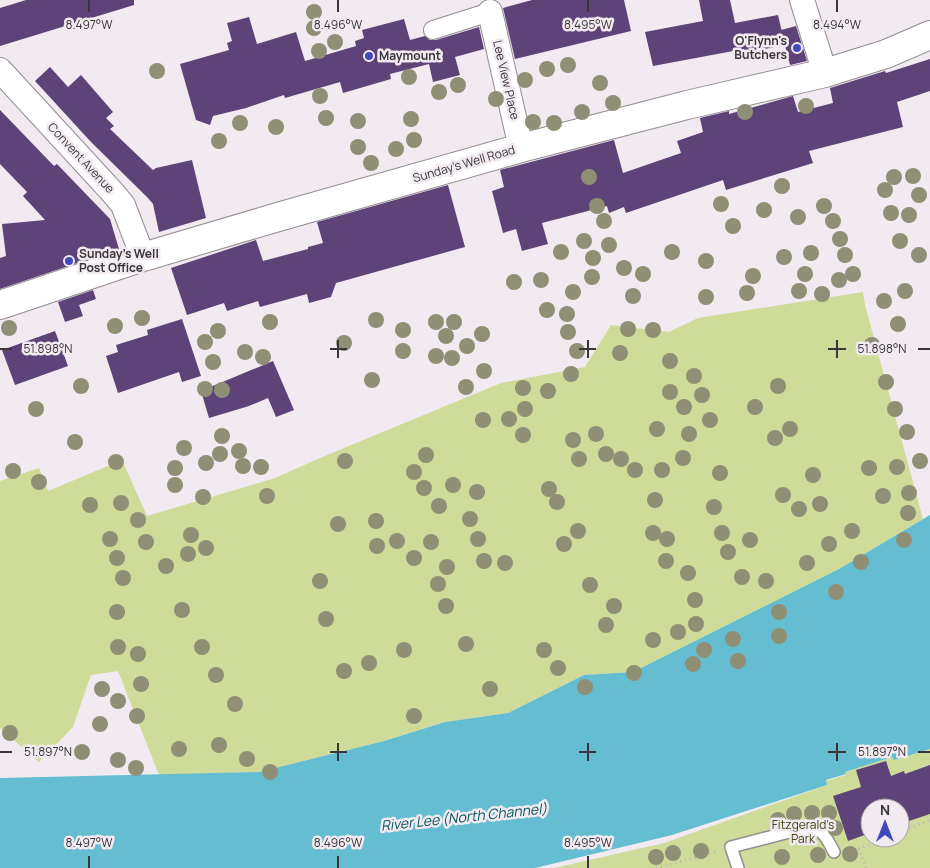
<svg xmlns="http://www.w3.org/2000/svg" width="930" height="868" viewBox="0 0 930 868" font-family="Manrope,sans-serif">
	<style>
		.green { fill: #cfdb99; fill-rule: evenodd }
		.water { fill: #64bdd1 }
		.building { fill: #5d4378 }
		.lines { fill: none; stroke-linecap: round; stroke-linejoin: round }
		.service-casing { stroke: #928d92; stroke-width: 14 }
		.pedestrian-casing { stroke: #928d92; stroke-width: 20 }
		.minor-casing { stroke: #928d92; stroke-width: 26 }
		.secondary-casing { stroke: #928d92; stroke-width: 30 }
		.path { stroke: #b9b3b8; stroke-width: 3; stroke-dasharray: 1 4; stroke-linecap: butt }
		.service { stroke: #fff; stroke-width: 11 }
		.pedestrian { stroke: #fff; stroke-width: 18 }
		.minor { stroke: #fff; stroke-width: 24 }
		.secondary { stroke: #fff; stroke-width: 28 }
		.tree { fill: #8f8f76 }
		.ticks { fill: none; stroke: #393639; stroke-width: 2 }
		.poi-dot { fill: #4348bd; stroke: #f1eaf0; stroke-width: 2 }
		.labels { text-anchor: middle; stroke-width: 5; stroke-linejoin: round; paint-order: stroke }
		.poi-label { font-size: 12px; font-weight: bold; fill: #393639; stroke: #f1eaf0; text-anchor: start }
		.street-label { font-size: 12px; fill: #393639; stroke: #f1eaf0 }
		.park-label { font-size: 12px; fill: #3f4513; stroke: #f1eaf0 }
		.water-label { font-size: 14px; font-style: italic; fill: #005260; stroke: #f1eaf0 }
		.ticks-label { font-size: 12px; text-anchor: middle; fill: #393639; stroke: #f1eaf0; stroke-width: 5; stroke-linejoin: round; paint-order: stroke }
	</style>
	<rect width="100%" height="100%" fill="#f1eaf0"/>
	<!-- green -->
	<g class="green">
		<polygon points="863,292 865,305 923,519 839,569 633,672 584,675 508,713 445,722 384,741 259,772 159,775 118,671 91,675 73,727 39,762 0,728 0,481 39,468 48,491 122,460 147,516 275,478 320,458 501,383 585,367 611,325 669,332 698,318"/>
		<path d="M930,749V868H554L664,843L827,785L826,781L846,775L845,772L892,757L894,760ZM870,808H900V838H870Z"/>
	</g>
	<!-- water -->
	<polygon class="water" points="930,515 930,749 894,760 892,757 845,772 846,774 826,780 827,785 672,835 535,868 0,868 0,778 259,772 384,741 445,722 508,713 584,675 633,672 839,569"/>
	<!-- building -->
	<g class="building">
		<polygon points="26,0 134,0 134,5 0,46 0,8"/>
		<polygon points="532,0 624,0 631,31 515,59 503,8"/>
		<polygon points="699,0 730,0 735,23 778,15 785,45 745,53 744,49 653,66 645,32 703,21"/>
		<polygon points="249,17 257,44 296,32 305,61 356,46 355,41 364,38 362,30 404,19 410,40 425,36 430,40 436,40 479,27 484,49 455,57 460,75 433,82 429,64 390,74 391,79 343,93 340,82 285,98 284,95 246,108 213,116 210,125 196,120 180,64 229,50 227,43 232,41 227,23"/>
		<polygon points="796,26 807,61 790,65 781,30"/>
		<polygon points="930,59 930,91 897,102 903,127 809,151 813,163 726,190 723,180 626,213 624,207 609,213 607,206 542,223 548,244 522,251 516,229 503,233 492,191 504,187 500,170 614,140 623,173 681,153 677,141 703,132 700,118 729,111 729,114 793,96 798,112 833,103 830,88 885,71 886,73"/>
		<polygon points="50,67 68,87 81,75 113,112 106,118 114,126 110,129 153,170 156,168 192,160 206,218 159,232 153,204 147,197 91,142 35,81"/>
		<polygon points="0,110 54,166 57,164 110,219 119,249 0,289 0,258 6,256 2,224 45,220 23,196 27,192 0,164"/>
		<polygon points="448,185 465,247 336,283 331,297 309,303 307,294 260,307 258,301 227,311 224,303 187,315 171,268 256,240 263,261 308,249 308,247 323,243 317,222"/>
		<polygon points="93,290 96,299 79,305 83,316 65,322 58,302"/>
		<polygon points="182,319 201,376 182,382 179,372 118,393 106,356 118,352 116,345 148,335 147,330"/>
		<polygon points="55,331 68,366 15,385 2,350"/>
		<polygon points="273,361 294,410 276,417 268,398 249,406 209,418 201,391"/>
		<polygon points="886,761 891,776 904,771 905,774 930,765 930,814 900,824 900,808 870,808 870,833 848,841 833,796 861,787 856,770"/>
	</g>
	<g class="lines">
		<defs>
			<path id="service" d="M738,868L731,847L801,829C823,827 825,835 834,852"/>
			<polyline id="pedestrian" points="433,30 490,12"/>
			<g id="minor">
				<polyline points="802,0 825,73"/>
				<polyline points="490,12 521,148"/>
				<polyline points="0,70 114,194 123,205 143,257"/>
			</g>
			<polyline id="secondary" points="0,305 143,257 278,217 521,148 687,105 825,73 886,54 930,35"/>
		</defs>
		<!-- service casing -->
		<use href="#service" class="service-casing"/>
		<!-- pedestrian casing -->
		<use href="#pedestrian" class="pedestrian-casing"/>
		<!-- minor casing -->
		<use href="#minor" class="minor-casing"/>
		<!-- secondary casing -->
		<use href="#secondary" class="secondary-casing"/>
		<!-- path -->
		<g class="path">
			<polyline points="900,832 930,820"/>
			<polyline points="656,868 716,852"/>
			<polyline points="866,868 859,849 886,838"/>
		</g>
		<!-- service -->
		<use href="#service" class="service"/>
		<!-- pedestrian -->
		<use href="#pedestrian" class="pedestrian"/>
		<!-- minor -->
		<use href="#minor" class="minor"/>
		<!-- secondary -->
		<use href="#secondary" class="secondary"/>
	</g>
	<!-- trees -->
	<g class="tree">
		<circle cx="314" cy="12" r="8"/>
		<circle cx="314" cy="28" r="8"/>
		<circle cx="335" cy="42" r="8"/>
		<circle cx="319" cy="51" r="8"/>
		<circle cx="568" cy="65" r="8"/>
		<circle cx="547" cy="69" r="8"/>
		<circle cx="157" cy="71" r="8"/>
		<circle cx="409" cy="77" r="8"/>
		<circle cx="525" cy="80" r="8"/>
		<circle cx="600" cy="83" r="8"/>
		<circle cx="458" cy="85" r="8"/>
		<circle cx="439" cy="92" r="8"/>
		<circle cx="320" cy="96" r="8"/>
		<circle cx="496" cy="99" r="8"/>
		<circle cx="613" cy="103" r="8"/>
		<circle cx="806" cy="106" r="8"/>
		<circle cx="582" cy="112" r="8"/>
		<circle cx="745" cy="112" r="8"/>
		<circle cx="326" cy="118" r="8"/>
		<circle cx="411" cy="119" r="8"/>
		<circle cx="358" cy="121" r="8"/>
		<circle cx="533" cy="122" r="8"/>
		<circle cx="240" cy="123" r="8"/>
		<circle cx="554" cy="123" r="8"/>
		<circle cx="276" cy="127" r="8"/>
		<circle cx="414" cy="140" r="8"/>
		<circle cx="219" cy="141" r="8"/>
		<circle cx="358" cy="147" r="8"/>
		<circle cx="396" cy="149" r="8"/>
		<circle cx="371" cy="163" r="8"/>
		<circle cx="913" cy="176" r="8"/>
		<circle cx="589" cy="177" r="8"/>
		<circle cx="894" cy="177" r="8"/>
		<circle cx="782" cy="186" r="8"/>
		<circle cx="885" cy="190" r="8"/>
		<circle cx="919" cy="195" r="8"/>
		<circle cx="721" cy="204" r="8"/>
		<circle cx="597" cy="206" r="8"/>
		<circle cx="824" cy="206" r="8"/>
		<circle cx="764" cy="210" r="8"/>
		<circle cx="891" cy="213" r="8"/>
		<circle cx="909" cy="215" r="8"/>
		<circle cx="798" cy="217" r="8"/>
		<circle cx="604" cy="221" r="8"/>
		<circle cx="833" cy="221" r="8"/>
		<circle cx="733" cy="226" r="8"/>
		<circle cx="840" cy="239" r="8"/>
		<circle cx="584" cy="241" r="8"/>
		<circle cx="900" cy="241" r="8"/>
		<circle cx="609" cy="245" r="8"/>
		<circle cx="561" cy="252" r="8"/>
		<circle cx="672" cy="252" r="8"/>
		<circle cx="811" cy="253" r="8"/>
		<circle cx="845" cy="255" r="8"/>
		<circle cx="919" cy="255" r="8"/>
		<circle cx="784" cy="257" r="8"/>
		<circle cx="593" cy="258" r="8"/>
		<circle cx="706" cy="261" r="8"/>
		<circle cx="624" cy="268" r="8"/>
		<circle cx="643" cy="274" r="8"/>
		<circle cx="805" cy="274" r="8"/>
		<circle cx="853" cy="274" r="8"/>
		<circle cx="753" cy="276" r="8"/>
		<circle cx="592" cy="277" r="8"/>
		<circle cx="541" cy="280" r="8"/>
		<circle cx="839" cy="280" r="8"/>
		<circle cx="514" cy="282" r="8"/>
		<circle cx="799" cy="291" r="8"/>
		<circle cx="905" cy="291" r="8"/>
		<circle cx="573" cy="292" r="8"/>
		<circle cx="747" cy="293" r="8"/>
		<circle cx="822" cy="294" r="8"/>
		<circle cx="633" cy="296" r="8"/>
		<circle cx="706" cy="297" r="8"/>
		<circle cx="884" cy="301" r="8"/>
		<circle cx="547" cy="310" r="8"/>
		<circle cx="567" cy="314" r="8"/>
		<circle cx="142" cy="318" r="8"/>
		<circle cx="376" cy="320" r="8"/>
		<circle cx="270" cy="322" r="8"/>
		<circle cx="436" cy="322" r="8"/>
		<circle cx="454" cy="322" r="8"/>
		<circle cx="898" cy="324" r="8"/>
		<circle cx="115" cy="326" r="8"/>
		<circle cx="9" cy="328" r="8"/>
		<circle cx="628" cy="329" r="8"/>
		<circle cx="403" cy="330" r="8"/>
		<circle cx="653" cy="330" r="8"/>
		<circle cx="218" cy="331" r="8"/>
		<circle cx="568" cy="332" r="8"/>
		<circle cx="482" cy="334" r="8"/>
		<circle cx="446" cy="336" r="8"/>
		<circle cx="205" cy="342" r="8"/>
		<circle cx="344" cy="343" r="8"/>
		<circle cx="872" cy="345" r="8"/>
		<circle cx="467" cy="346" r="8"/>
		<circle cx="403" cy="351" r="8"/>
		<circle cx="577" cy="351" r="8"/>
		<circle cx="245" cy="352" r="8"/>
		<circle cx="620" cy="353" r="8"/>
		<circle cx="436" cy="356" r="8"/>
		<circle cx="263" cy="357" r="8"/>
		<circle cx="452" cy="358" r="8"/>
		<circle cx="670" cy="361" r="8"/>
		<circle cx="213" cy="362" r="8"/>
		<circle cx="484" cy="371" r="8"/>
		<circle cx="571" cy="374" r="8"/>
		<circle cx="694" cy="376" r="8"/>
		<circle cx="372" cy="380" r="8"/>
		<circle cx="886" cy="382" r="8"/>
		<circle cx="81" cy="386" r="8"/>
		<circle cx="778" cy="386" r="8"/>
		<circle cx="466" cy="387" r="8"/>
		<circle cx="523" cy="388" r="8"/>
		<circle cx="205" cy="389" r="8"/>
		<circle cx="222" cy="390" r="8"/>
		<circle cx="548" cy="391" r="8"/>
		<circle cx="670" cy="392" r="8"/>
		<circle cx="702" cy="395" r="8"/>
		<circle cx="684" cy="407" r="8"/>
		<circle cx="755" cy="407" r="8"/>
		<circle cx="36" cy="409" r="8"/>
		<circle cx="525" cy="409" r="8"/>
		<circle cx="895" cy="409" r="8"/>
		<circle cx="509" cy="419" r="8"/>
		<circle cx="483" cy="420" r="8"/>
		<circle cx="710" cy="420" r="8"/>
		<circle cx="657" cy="429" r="8"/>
		<circle cx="790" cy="429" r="8"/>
		<circle cx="907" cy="432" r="8"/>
		<circle cx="596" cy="434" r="8"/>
		<circle cx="689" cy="434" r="8"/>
		<circle cx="523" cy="435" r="8"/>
		<circle cx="222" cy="436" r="8"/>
		<circle cx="775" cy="438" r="8"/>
		<circle cx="573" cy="440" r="8"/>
		<circle cx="75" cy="442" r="8"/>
		<circle cx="184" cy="448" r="8"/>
		<circle cx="239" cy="451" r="8"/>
		<circle cx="220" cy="454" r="8"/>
		<circle cx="606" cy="454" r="8"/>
		<circle cx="426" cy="455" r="8"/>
		<circle cx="683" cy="458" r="8"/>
		<circle cx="579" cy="459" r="8"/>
		<circle cx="621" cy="459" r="8"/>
		<circle cx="345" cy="461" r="8"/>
		<circle cx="920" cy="461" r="8"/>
		<circle cx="116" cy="462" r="8"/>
		<circle cx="206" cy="463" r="8"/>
		<circle cx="243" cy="466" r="8"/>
		<circle cx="261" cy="467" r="8"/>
		<circle cx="897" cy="467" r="8"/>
		<circle cx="175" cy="468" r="8"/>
		<circle cx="869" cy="468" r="8"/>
		<circle cx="635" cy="470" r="8"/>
		<circle cx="662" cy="470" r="8"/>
		<circle cx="13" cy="471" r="8"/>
		<circle cx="414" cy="472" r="8"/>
		<circle cx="720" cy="473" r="8"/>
		<circle cx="813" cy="475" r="8"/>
		<circle cx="39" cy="482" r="8"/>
		<circle cx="175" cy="485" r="8"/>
		<circle cx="453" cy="485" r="8"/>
		<circle cx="424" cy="488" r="8"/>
		<circle cx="549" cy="489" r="8"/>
		<circle cx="477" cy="492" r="8"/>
		<circle cx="909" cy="493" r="8"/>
		<circle cx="783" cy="495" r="8"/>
		<circle cx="267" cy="496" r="8"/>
		<circle cx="883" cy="496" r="8"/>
		<circle cx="203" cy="497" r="8"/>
		<circle cx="655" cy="500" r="8"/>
		<circle cx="557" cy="502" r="8"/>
		<circle cx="121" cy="503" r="8"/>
		<circle cx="820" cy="504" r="8"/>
		<circle cx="90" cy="505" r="8"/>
		<circle cx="439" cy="506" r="8"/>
		<circle cx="714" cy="507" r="8"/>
		<circle cx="799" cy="509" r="8"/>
		<circle cx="908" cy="513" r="8"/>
		<circle cx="470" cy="519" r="8"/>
		<circle cx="138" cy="520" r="8"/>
		<circle cx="376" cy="521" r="8"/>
		<circle cx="338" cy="524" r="8"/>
		<circle cx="578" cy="531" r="8"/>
		<circle cx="852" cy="531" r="8"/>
		<circle cx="653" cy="533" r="8"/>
		<circle cx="722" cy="533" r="8"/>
		<circle cx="191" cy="535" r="8"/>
		<circle cx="110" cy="539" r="8"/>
		<circle cx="478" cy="539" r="8"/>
		<circle cx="667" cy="539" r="8"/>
		<circle cx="750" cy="540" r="8"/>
		<circle cx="904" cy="540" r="8"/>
		<circle cx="397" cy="541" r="8"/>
		<circle cx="146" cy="542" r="8"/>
		<circle cx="431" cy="542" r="8"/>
		<circle cx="564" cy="544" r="8"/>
		<circle cx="829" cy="544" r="8"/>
		<circle cx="377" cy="546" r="8"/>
		<circle cx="206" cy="548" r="8"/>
		<circle cx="728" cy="552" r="8"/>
		<circle cx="188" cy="554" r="8"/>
		<circle cx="117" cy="558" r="8"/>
		<circle cx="414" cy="558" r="8"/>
		<circle cx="484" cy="561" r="8"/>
		<circle cx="666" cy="561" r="8"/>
		<circle cx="861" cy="562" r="8"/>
		<circle cx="505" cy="563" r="8"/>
		<circle cx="807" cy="563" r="8"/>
		<circle cx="166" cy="566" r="8"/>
		<circle cx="447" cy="567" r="8"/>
		<circle cx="688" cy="573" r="8"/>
		<circle cx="742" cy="577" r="8"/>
		<circle cx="123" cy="578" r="8"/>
		<circle cx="320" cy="581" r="8"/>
		<circle cx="766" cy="581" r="8"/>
		<circle cx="438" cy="584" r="8"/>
		<circle cx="590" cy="585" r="8"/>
		<circle cx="836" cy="592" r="8"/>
		<circle cx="695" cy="600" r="8"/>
		<circle cx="446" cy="606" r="8"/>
		<circle cx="614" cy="606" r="8"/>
		<circle cx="182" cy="610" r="8"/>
		<circle cx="117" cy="612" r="8"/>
		<circle cx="779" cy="612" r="8"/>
		<circle cx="326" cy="619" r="8"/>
		<circle cx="696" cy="624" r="8"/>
		<circle cx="606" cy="625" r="8"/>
		<circle cx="678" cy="632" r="8"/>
		<circle cx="779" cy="636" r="8"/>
		<circle cx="733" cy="639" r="8"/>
		<circle cx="653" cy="640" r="8"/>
		<circle cx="466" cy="644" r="8"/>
		<circle cx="118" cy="647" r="8"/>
		<circle cx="202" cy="647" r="8"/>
		<circle cx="404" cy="650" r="8"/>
		<circle cx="544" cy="650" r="8"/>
		<circle cx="704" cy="650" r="8"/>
		<circle cx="138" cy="654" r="8"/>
		<circle cx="738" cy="661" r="8"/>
		<circle cx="369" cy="663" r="8"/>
		<circle cx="693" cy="664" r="8"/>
		<circle cx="558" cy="668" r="8"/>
		<circle cx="344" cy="671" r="8"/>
		<circle cx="634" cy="673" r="8"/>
		<circle cx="216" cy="675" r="8"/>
		<circle cx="141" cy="684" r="8"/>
		<circle cx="585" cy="687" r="8"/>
		<circle cx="102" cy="689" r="8"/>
		<circle cx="490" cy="689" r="8"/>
		<circle cx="118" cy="701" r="8"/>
		<circle cx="235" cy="704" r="8"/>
		<circle cx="137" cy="716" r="8"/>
		<circle cx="414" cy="716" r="8"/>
		<circle cx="100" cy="724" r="8"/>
		<circle cx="10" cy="733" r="8"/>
		<circle cx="219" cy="745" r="8"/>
		<circle cx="179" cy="749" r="8"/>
		<circle cx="82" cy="752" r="8"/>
		<circle cx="247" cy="759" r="8"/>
		<circle cx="118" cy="760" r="8"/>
		<circle cx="136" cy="768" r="8"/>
		<circle cx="270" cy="772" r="8"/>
		<circle cx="812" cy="813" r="8"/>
		<circle cx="829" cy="813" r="8"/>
		<circle cx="794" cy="814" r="8"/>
		<circle cx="778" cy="820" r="8"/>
		<circle cx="835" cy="828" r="8"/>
		<circle cx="701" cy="851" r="8"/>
		<circle cx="673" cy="853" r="8"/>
		<circle cx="850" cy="854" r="8"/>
		<circle cx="818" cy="855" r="8"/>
		<circle cx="656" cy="857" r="8"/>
		<circle cx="782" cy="857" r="8"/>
	</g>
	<!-- ticks -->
	<path class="ticks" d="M89,0V12M338,0V12M588,0V12M837,0V12M338,340V358M588,340V358M837,340V358M0,349H12M330,349H347M579,349H596M828,349H846M918,349H930M338,743V761M588,743V761M837,743V761M0,752H12M330,752H347M579,752H596M828,752H846M918,752H930M89,856V868M338,856V868M588,856V868"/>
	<!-- markers -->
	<g class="poi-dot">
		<circle cx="797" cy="48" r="5"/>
		<circle cx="369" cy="56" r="5"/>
		<circle cx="69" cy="261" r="5"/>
	</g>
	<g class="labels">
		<!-- poi labels -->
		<g class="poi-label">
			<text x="787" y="45" text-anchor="end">O'Flynn's<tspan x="787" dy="14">Butchers</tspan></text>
			<text x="379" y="60">Maymount</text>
			<text x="79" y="258">Sunday's Well<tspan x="79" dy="14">Post Office</tspan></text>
		</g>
		<!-- street labels -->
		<g class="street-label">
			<text transform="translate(506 80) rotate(77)" y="4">Lee View Place</text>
			<text transform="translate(81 158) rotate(47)" y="4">Convent Avenue</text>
			<text transform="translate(464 164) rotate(-16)" y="4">Sunday's Well Road</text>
		</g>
		<!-- park labels -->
		<g class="park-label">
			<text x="803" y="829">Fitzgerald's<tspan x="803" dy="14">Park</tspan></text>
		</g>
		<!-- water labels -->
		<g class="water-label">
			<text transform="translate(464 817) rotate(-6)" y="5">River Lee (North Channel)</text>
		</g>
	</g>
	<g class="ticks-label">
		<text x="89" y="29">8.497°W</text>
		<text x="338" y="29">8.496°W</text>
		<text x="588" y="29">8.495°W</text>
		<text x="837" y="29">8.494°W</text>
		<text x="48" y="353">51.898°N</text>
		<text x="882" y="353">51.898°N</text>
		<text x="48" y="756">51.897°N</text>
		<text x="882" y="756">51.897°N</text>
		<text x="89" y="847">8.497°W</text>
		<text x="338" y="847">8.496°W</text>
		<text x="588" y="847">8.495°W</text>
	</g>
	<!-- north arrow -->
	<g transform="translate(885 823)"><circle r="24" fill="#f1eaf0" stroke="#a7a2a7"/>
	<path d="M0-4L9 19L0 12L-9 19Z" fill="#4348bd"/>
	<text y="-8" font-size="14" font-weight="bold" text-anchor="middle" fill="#393639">N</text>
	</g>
</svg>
